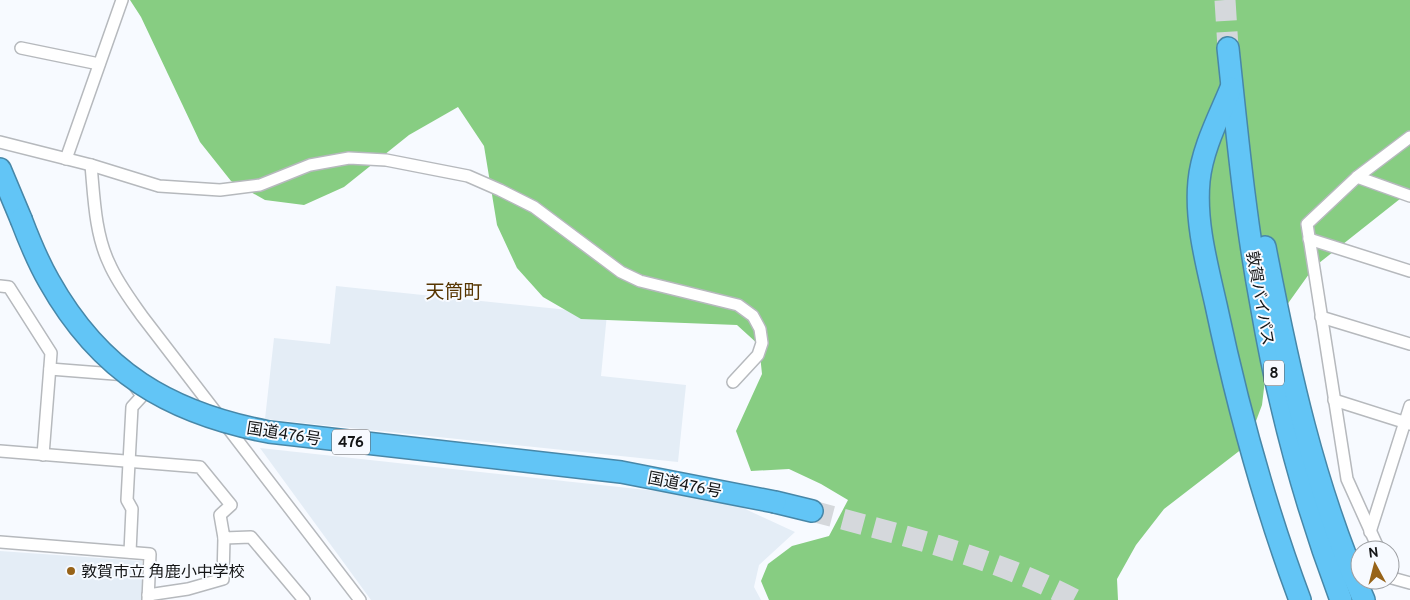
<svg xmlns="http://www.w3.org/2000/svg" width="1410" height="600" viewBox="0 0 1410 600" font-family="Overpass,'Noto Sans JP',sans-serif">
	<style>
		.built { fill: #e4edf6 }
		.forest { fill: #87cd82 }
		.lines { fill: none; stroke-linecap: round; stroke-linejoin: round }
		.highway-tunnel { stroke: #d5d8dc; stroke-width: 21; stroke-dasharray: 21 11; stroke-linecap: butt }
		.street-casing { stroke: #b6b9bd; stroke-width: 14 }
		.highway-casing { stroke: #4787a8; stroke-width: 24 }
		.street { stroke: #fff; stroke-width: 11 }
		.highway { stroke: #62c5f6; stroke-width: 21 }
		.highway-bridge-casing { stroke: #4787a8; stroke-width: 24; stroke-linecap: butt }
		.highway-bridge { stroke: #62c5f6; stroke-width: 21 }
		.poi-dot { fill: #976318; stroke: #f7faff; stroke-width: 2 }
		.labels { text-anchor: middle; stroke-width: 4; stroke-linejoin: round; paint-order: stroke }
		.shield { fill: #f7faff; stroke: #585a5c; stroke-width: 1 }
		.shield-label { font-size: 15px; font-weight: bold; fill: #141516 }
		.street-label { font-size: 16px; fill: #141516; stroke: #f7faff }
		.poi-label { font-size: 16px; fill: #141516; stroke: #f7faff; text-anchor: start }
		.quarter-label { font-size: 19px; fill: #573500; stroke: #f7faff }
	</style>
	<rect width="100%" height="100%" fill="#f7faff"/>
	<!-- built -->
	<g class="built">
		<polygon points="336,286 607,314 601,376 686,385 678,462 265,419 274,338 330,344"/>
		<polygon points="260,448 693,495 741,507 795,532 759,565 754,587 761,600 371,600"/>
		<polygon points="0,551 142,561 142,600 0,600"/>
	</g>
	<!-- forest -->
	<polygon class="forest" points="130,0 1410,0 1410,191 1314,267 1284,309 1267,363 1262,405 1247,445 1164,509 1136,545 1117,579 1118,600 769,600 761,581 768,564 792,546 829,536 848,500 821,484 789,469 751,471 736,431 762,374 759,345 737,325 581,319 543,297 517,268 497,225 484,146 458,107 409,135 344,187 304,205 265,200 231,181 200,142 141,17"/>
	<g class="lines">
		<!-- highway-tunnel -->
		<g class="highway-tunnel">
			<polyline points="1225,0 1228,48"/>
			<path d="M812,511C902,535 994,557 1076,600"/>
		</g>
		<defs>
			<g id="street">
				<polyline points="21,48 99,64"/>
				<polyline points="0,142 91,165 159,186 220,190 260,185 310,165 349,158 386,160 468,176 500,190 534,207 621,272 640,281 738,305 753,316 760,329 762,343 758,355 733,382"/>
				<polyline points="66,159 122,0"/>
				<path d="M91,165C94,197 95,234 109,263C117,282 130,299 142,316L360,600"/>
				<polyline points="1357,177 1410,196"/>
				<polyline points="1309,239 1410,271"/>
				<polyline points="0,286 9,287 51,353 43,455"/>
				<polyline points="1321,317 1410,344"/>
				<polyline points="50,369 127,375 142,396 132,407 127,500 132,509 130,552"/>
				<polyline points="1334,400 1410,424"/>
				<polyline points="0,451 200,467 231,505 220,515 224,538 251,537 304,600"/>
				<polyline points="1370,532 1410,406"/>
				<polyline points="0,542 150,554 148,600"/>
				<polyline points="1379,550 1347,479 1307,224 1357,177 1410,137"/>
				<polyline points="1390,573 1392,578 1410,583"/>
				<polyline points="148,595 188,589 223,579 224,538"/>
			</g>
			<g id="highway">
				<path d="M1228,48C1237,133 1245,219 1261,304C1278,404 1305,505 1341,600"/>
				<path d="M1231,88C1219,117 1202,149 1199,181C1195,222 1207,265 1216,305C1237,404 1264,504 1300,600"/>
				<polyline points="0,169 21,219"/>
				<path d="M1265,247C1288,367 1314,488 1364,600"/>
				<polyline points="775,502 812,511"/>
			</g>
		</defs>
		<!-- street casing -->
		<use href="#street" class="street-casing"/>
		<!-- highway casing -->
		<use href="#highway" class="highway-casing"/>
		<!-- street -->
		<use href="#street" class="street"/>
		<!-- highway -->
		<use href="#highway" class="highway"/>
		<defs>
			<path id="highway-bridge" d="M21,219C29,240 38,262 49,281C100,372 169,413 269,432L621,472L775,502"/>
		</defs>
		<!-- highway-bridge casing -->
		<use href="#highway-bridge" class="highway-bridge-casing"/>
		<!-- highway-bridge -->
		<use href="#highway-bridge" class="highway-bridge"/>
	</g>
	<!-- markers -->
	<circle class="poi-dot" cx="71" cy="571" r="5"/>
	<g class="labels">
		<!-- shield labels -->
		<g class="shield">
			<rect x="1264" y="360.5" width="20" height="25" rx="4"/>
			<rect x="332" y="429.5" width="38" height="25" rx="4"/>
		</g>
		<g class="shield-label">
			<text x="1274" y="378">8</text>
			<text x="351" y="447">476</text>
		</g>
		<!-- street labels -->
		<g class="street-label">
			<text transform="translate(1261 298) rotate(80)" y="6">敦賀バイパス</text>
			<text transform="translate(284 433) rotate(9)" y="6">国道476号</text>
			<text transform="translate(685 484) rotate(11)" y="6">国道476号</text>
		</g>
		<!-- poi labels -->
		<g class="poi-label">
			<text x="81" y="577">敦賀市立 角鹿小中学校</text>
		</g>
		<!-- quarter labels -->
		<g class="quarter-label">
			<text x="454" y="298">天筒町</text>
		</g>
	</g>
	<!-- north arrow -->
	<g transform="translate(1375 565) rotate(353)"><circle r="24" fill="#f7faff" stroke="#9c9ea2"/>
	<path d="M0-4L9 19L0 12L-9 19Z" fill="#976318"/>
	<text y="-8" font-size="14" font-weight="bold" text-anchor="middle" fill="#141516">N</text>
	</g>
</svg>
